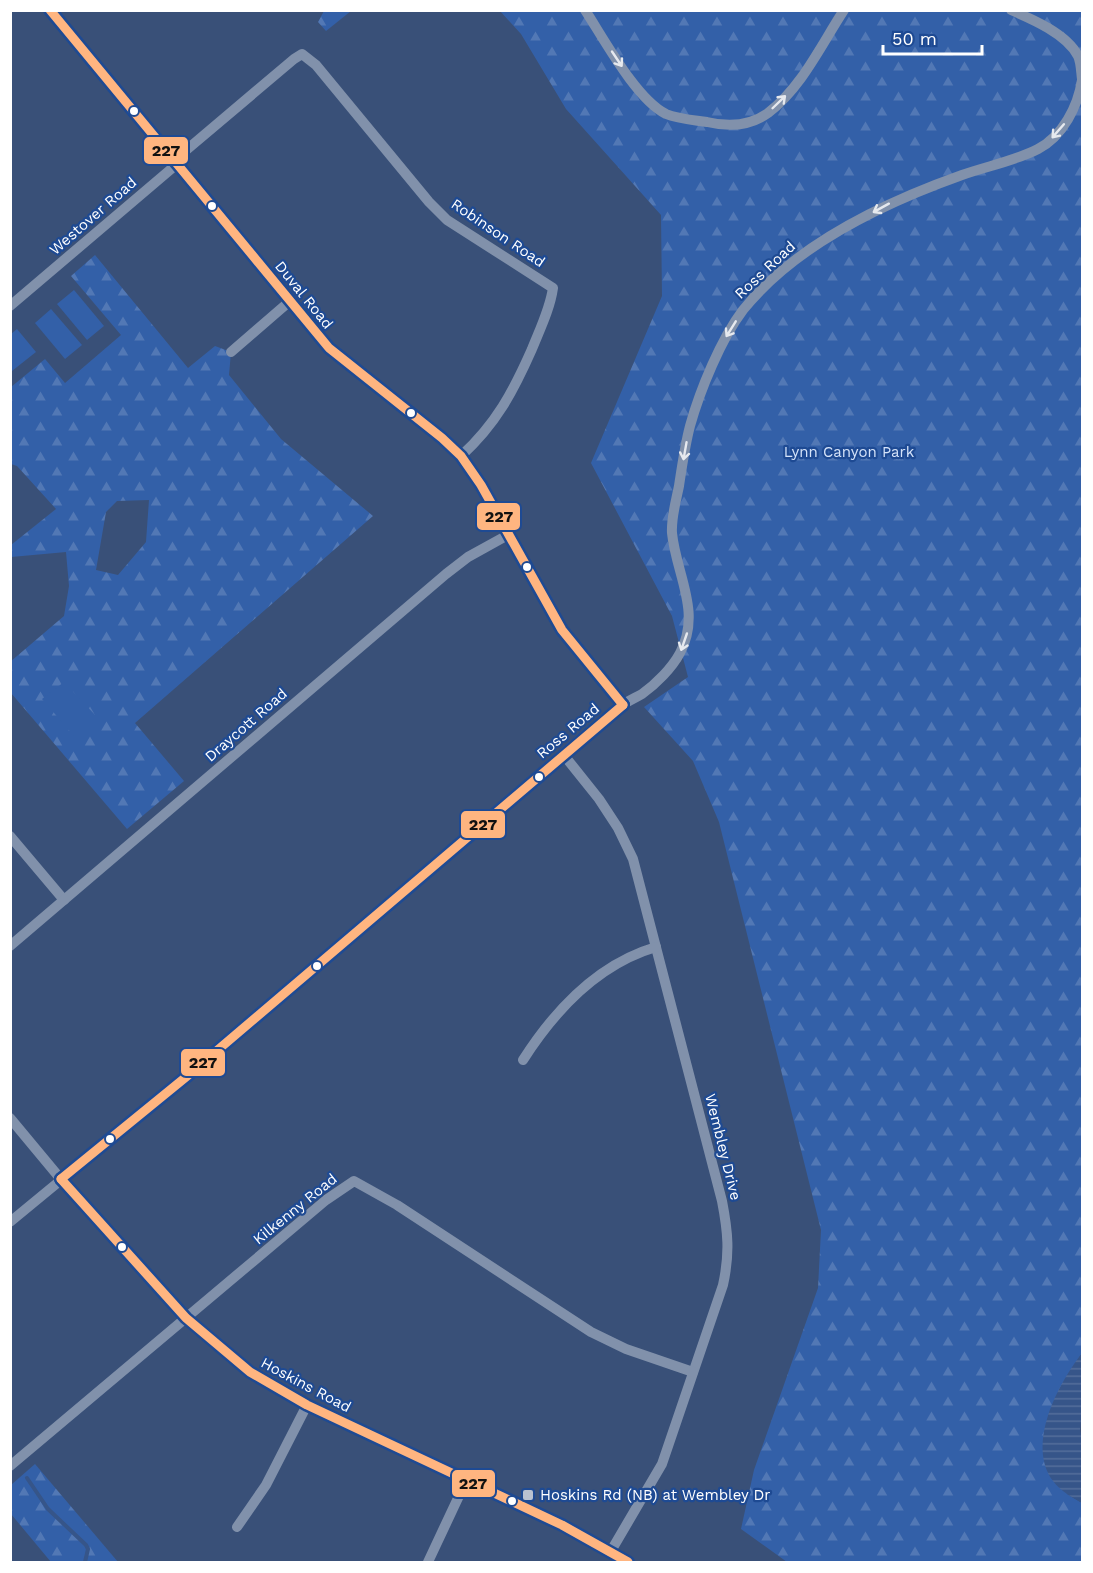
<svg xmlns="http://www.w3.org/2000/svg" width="1093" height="1573" viewBox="0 0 1093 1573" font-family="'Work Sans',sans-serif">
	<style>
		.forest { fill: url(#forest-firs); fill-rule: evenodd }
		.garden { fill: #3360a8 }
		.water { fill: url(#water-rules) }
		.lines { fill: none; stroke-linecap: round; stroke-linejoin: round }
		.stream { stroke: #365589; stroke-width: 4 }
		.street { stroke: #8191ab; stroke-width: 10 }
		.bus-1-casing { stroke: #1e4a93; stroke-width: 14 }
		.bus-1 { stroke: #ffb580; stroke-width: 9 }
		.oneway { stroke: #e6e9ee }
		.bus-dot { fill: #fff; stroke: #1e4a93; stroke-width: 2 }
		.poi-dot { fill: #bac2d0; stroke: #1e4a93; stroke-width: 2 }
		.labels { text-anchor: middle; stroke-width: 4.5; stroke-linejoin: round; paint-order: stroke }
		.street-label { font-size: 15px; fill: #fff; stroke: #1e4a93 }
		.park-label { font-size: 15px; fill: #d6e4fa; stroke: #1e4a93 }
		.poi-label { font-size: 15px; fill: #fff; stroke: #1e4a93; text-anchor: start }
		.line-badge { stroke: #1e4a93; stroke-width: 2 }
		.pale-badge-label { font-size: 16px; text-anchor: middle; font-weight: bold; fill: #111 }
	</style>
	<defs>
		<pattern id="forest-firs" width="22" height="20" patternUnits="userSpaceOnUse" patternTransform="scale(1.5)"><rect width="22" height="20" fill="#3360a8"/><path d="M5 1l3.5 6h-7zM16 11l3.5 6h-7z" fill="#5278b5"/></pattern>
		<pattern id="water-rules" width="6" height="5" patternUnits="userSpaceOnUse" patternTransform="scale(1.5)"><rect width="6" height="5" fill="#365589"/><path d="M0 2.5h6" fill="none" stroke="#546e9b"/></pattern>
	</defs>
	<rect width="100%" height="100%" fill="#395078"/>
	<!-- forest -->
	<g class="forest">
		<polygon points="324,11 324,10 351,11 326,31 318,22"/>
		<polygon points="500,11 1082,11 1082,1353 1064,1383 1048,1416 1067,1494 1082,1503 1082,1562 787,1562 741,1529 754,1470 818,1288 821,1230 719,822 693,761 644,707 688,677 672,616 591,463 662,296 661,215 566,109 521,34"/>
		<path d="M95,255L188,368L215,346L231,352L229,375L281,439L373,516L135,723L184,781L127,829L11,693L10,662L64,616L69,586L66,552L11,557V545L56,509L17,466L11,464V387L45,359L65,383L121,335L71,276ZM149,500L146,542L118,575L96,570L106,512L117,501Z"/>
		<polygon points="35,1464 118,1562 51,1562 11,1514 11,1485"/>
	</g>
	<!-- garden -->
	<g class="garden">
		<polygon points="74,290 104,326 87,340 57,304"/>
		<polygon points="51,309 82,345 65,359 35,323"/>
		<polygon points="17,329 36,352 12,371 11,334"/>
		<polygon points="64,682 96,716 74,736 42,699"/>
	</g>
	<!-- water -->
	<path class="water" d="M1082,1353V1412L1080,1430L1082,1440V1503C1072,1497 1060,1491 1053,1481C1026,1444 1058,1384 1082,1353Z"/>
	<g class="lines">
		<!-- stream -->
		<polyline class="stream" points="27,1478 48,1509 86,1545 88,1549 85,1562"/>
		<!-- street -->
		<g class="street">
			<polyline points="50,10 329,348 442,438 461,456 481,485 562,630 623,705"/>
			<path d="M585,10C604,39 636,99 666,114C678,119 694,120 707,122C728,127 750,126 768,113C802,87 821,45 844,10"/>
			<path d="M1011,10C1032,19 1067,34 1078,56C1081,62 1081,72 1082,79"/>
			<path d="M10,306L177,164L184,152L294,59L302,54L316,65L429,202L447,220L553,288C550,309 540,329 532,349C513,392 496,424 461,456"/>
			<polyline points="231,352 290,301"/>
			<path d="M563,754L599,799L618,828L633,859L722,1201C728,1232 730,1253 723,1285L662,1464L611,1551"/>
			<polyline points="10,836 64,900"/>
			<polyline points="10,946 446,574 468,557 508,535"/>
			<path d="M523,1060C555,1010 598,964 656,947"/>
			<polyline points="10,1118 74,1195 186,1318 250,1372 307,1405 562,1525 611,1551 628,1562"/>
			<path d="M10,1222L186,1077L563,754C582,738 601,721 621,706C628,701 635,698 642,694C656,684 672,668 680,653C702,612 676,574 672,533C671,518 676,501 679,486C682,466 685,445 690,426C700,390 721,339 743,310C795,245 886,202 962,175C987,166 1015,161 1038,149C1063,136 1078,106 1082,80"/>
			<polyline points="10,1466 326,1200 354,1181 397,1205 591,1332 626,1349 693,1372"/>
			<polyline points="237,1527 266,1485 307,1405"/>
			<polyline points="428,1562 466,1481"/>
		</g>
		<defs>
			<g id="bus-1">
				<polyline points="50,10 329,348 442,438 461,456 481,485 562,630 623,705"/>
				<polyline points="61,1179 186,1077 623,705"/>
				<polyline points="61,1179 186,1318 250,1372 307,1405 562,1525 628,1562"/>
			</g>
		</defs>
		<!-- bus-1 casing -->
		<use href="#bus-1" class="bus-1-casing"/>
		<!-- bus-1 -->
		<use href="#bus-1" class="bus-1"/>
	</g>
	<!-- one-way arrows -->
	<defs><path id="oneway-shaft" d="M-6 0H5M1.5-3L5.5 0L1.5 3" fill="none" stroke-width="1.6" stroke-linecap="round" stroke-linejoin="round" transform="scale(1.5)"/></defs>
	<g class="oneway">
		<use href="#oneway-shaft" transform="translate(617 59) rotate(56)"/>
		<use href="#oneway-shaft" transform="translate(779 102) rotate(-44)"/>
		<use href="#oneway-shaft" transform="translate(1058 131) rotate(131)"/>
		<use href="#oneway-shaft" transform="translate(881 208) rotate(151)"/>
		<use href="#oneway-shaft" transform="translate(731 329) rotate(122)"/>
		<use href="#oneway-shaft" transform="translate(685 451) rotate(100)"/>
		<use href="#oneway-shaft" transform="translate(684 642) rotate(109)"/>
	</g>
	<!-- markers -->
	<g class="bus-dot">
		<circle cx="134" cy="111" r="5"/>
		<circle cx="212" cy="206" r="5"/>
		<circle cx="411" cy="413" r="5"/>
		<circle cx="527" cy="567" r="5"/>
		<circle cx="539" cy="777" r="5"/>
		<circle cx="317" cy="966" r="5"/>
		<circle cx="110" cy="1139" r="5"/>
		<circle cx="122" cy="1247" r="5"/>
		<circle cx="512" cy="1501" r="5"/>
	</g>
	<rect class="poi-dot" x="522" y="1489" width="12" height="12" rx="3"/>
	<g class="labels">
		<!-- street labels -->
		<g class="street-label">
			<text transform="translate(93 216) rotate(-41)" y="5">Westover Road</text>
			<text transform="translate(498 233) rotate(34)" y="5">Robinson Road</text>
			<text transform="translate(765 270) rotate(-43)" y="5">Ross Road</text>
			<text transform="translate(304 295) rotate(51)" y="5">Duval Road</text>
			<text transform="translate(246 725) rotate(-41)" y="5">Draycott Road</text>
			<text transform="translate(568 731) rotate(-40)" y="5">Ross Road</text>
			<text transform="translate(723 1147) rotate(76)" y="5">Wembley Drive</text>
			<text transform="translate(295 1209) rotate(-39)" y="5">Kilkenny Road</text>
			<text transform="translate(306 1385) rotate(28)" y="5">Hoskins Road</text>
		</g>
		<!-- park labels -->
		<g class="park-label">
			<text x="849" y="457">Lynn Canyon Park</text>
		</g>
		<!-- poi labels -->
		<g class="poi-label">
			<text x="540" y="1500">Hoskins Rd (NB) at Wembley Dr</text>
		</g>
	</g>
	<g class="line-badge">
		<rect x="143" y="136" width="46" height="29" rx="6" fill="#ffb580"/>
		<rect x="476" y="502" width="45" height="29" rx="6" fill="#ffb580"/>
		<rect x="460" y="810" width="46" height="29" rx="6" fill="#ffb580"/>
		<rect x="180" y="1048" width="46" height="29" rx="6" fill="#ffb580"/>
		<rect x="451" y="1469" width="45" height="29" rx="6" fill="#ffb580"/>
	</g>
	<g class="pale-badge-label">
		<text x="166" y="156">227</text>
		<text x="499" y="522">227</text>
		<text x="483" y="830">227</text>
		<text x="203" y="1068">227</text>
		<text x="473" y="1489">227</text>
	</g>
	<!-- border -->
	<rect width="1093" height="1573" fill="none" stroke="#ffffff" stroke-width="24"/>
	<!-- scale -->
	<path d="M883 45v9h99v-9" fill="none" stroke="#ffffff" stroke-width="3"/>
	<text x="892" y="45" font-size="18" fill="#ffffff" stroke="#1e4a93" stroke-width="4.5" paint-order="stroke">50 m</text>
</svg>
